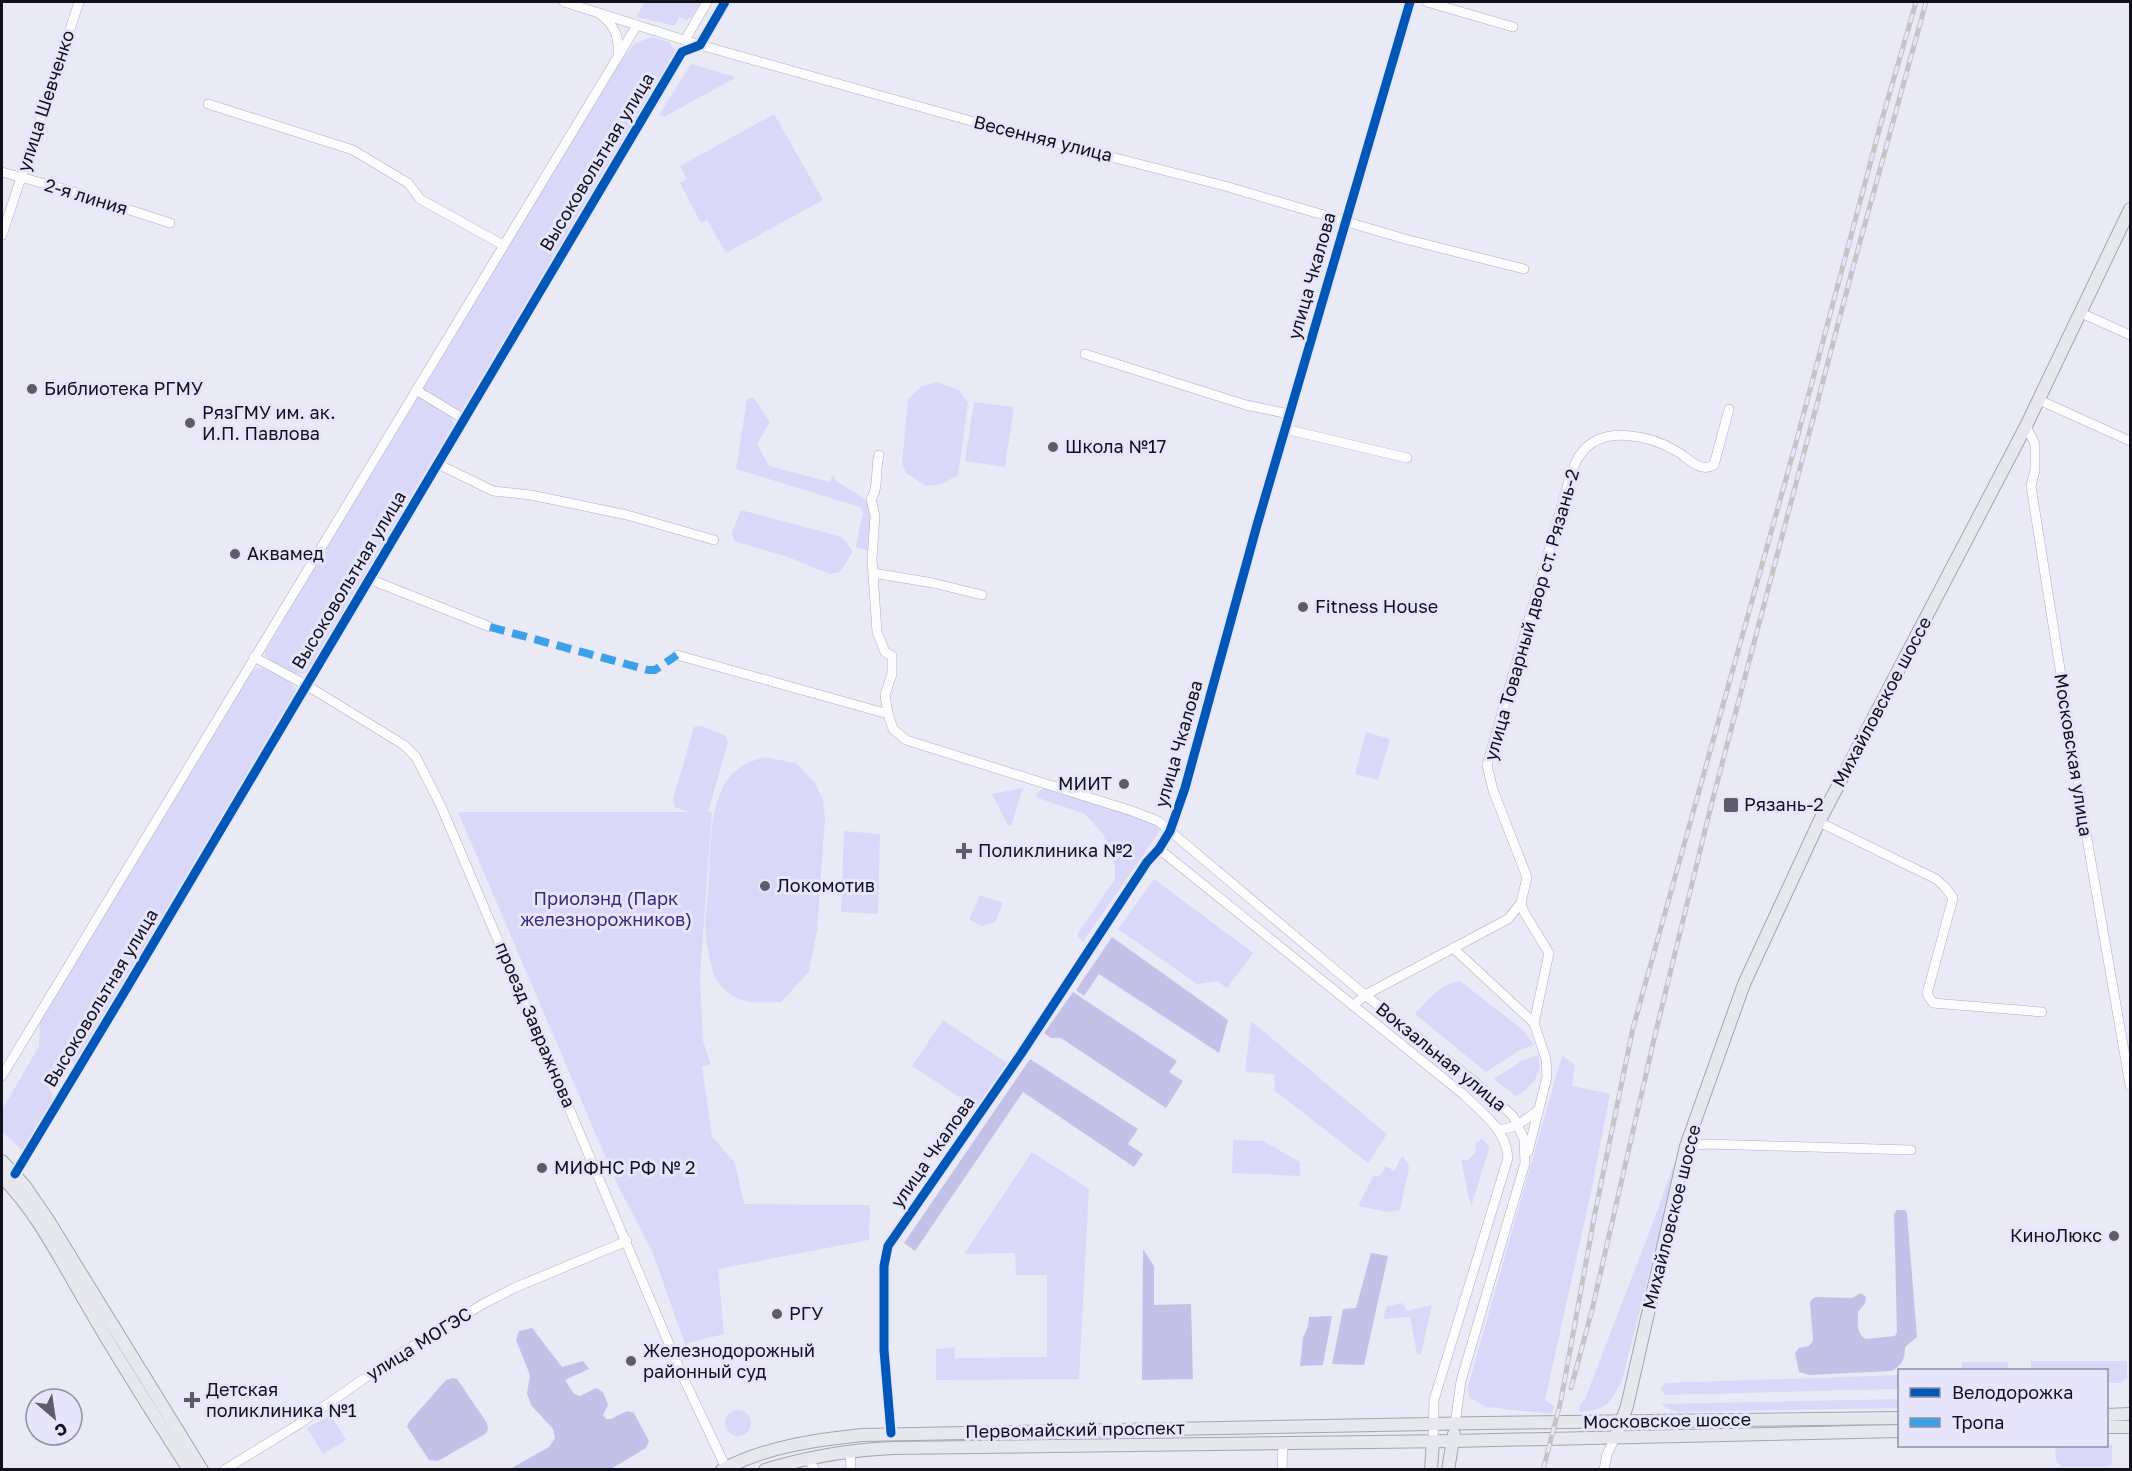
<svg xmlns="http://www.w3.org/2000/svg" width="2132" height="1471" viewBox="0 0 2132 1471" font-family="'Golos Text',sans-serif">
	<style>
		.green { fill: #dad8f9 }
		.forest { fill: #c4c1e9 }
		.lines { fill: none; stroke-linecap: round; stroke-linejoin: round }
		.minor-casing { stroke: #aeadb9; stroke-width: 10 }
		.major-casing { stroke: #a4a4b2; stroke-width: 14 }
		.minor { stroke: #fcfcfe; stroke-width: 9 }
		.major { stroke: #e7e7ee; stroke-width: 12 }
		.rail-casing { stroke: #c4c4c7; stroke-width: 5 }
		.rail { stroke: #e6e5fb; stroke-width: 3; stroke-dasharray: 9; stroke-linecap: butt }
		.quiet { stroke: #3da1ea; stroke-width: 8; stroke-dasharray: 15 8; stroke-linecap: butt }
		.cycleway-casing { stroke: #e6e5fb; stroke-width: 13 }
		.cycleway { stroke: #0057b8; stroke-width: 9 }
		.poi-dot { fill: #5d5c68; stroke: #e6e5fb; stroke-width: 2 }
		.labels { text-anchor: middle; stroke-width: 6; stroke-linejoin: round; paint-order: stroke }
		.street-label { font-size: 18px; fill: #11101c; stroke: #e6e5fb }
		.poi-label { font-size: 18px; fill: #11101c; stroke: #e6e5fb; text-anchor: start }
		.park-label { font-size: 18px; fill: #3a2b76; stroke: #e6e5fb }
	</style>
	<rect width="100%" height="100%" fill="#eaeaf6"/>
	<!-- green -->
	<g class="green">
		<polygon points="645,2 701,2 691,17 686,20 679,17 675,26 636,17"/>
		<polygon points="652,37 669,42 675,50 672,58 466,405 462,410 455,410 427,392 424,389 423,383 615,69 635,43"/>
		<polygon points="691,64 733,76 733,79 664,117 659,115"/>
		<polygon points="774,114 823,200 726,253 707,220 701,223 680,183 687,179 680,166"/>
		<polygon points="937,382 959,390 968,403 958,475 942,484 926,486 906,473 902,464 908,399 922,386"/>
		<path d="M418,395C432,403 455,410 454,428L310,670C297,681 275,666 265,655V651Z"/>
		<polygon points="753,397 770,422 757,444 769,466 830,482 833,474 836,481 868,501 871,504 871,552 856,547 863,512 860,507 736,469 747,399"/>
		<polygon points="974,402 1014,407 1005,467 965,461"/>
		<polygon points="741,510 842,537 852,550 852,553 840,572 830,574 788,557 734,541 732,533"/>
		<path d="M257,668C269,669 289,679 296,689L294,696L74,1067L68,1053L48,1087L55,1099L24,1152L2,1131V1110L39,1046L40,1022L252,671Z"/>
		<polygon points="701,726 725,735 728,742 709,809 707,811 712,812 700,976 703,1041 711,1065 702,1066 712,1136 735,1163 744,1204 870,1205 869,1240 718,1269 724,1334 685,1344 652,1251 617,1184 458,812 689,812 675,807 673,799 694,727"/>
		<polygon points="1366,732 1390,739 1378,780 1355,774"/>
		<path d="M764,757L796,763L815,783L823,800L825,818L817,931L809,972L781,1002C753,1003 735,1006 716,979C712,972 706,944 706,935C704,922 707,907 708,893C711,862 708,818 722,789C730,770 745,763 764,757Z"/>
		<polygon points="1044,787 1150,819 1160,828 1159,832 1083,942 1077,935 1115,879 1115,866 1103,834 1085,814 1035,797 1038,792"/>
		<polygon points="1023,788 1011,826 1008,825 992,794"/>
		<polygon points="844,831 880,834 878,914 841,912"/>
		<polygon points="1154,879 1253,953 1227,988 1217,981 1197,984 1118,929"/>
		<polygon points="980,895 1003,903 995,922 982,926 969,920"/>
		<path d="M1460,981L1523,1030L1534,1045L1520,1050L1486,1072L1415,1014C1428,1000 1439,984 1460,981Z"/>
		<polygon points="943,1020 1007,1063 976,1108 912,1066"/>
		<polygon points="1251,1021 1387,1134 1368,1163 1275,1091 1274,1074 1245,1072"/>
		<path d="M1539,1055C1542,1075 1533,1086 1516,1096L1494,1079L1523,1060Z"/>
		<polygon points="1562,1055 1575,1065 1572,1086 1610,1094 1591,1192 1545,1400 1555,1407 1551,1414 1486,1407 1470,1398 1467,1390"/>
		<polygon points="1482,1139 1489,1146 1489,1149 1471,1207 1461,1160 1468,1160 1475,1153 1476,1142"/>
		<path d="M1683,1139L1622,1381C1610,1404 1606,1410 1579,1412L1580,1405L1585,1399L1652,1225Z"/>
		<polygon points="1233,1140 1263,1141 1300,1162 1300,1176 1232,1173"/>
		<polygon points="1032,1152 1089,1189 1079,1379 936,1380 936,1349 955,1347 955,1358 1047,1357 1047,1275 1016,1275 1015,1253 964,1254"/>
		<polygon points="1402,1156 1408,1163 1409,1168 1400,1210 1387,1212 1358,1206 1374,1175 1379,1177 1386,1166 1394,1171"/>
		<polygon points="1403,1303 1406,1311 1432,1305 1421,1354 1417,1355 1410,1317 1383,1319 1387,1306"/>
		<polygon points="2031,1361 2127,1361 2127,1377 2121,1383 2107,1383 2106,1370 2031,1370"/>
		<rect x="1962" y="1362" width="46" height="8"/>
		<polygon points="1899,1375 1899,1389 1666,1395 1660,1390 1665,1383"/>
		<polygon points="1900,1399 1899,1408 1679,1412 1668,1409 1661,1404"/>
		<circle cx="738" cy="1423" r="13"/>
		<polygon points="331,1415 346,1440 323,1454 307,1428"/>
		<path d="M2112,1445V1464L2106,1467H2061C2054,1462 2055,1455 2056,1447Z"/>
	</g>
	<!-- forest -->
	<g class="forest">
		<polygon points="1112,937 1228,1020 1219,1053 1099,974 1084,996 1076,990"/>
		<polygon points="1073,992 1177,1061 1169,1072 1183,1081 1166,1108 1061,1038 1051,1038 1044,1033"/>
		<polygon points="1030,1059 1138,1129 1128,1144 1143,1154 1134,1167 1023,1092 915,1251 904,1243"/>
		<path d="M1897,1210H1905L1907,1213L1917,1337L1905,1347C1905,1359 1903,1364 1892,1371L1809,1375L1799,1372L1795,1353L1799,1348L1809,1346L1813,1340L1810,1303L1812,1299L1816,1297L1852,1298L1861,1293L1866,1297L1865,1303L1858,1312C1858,1321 1856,1335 1866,1339L1895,1336L1897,1332L1894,1214Z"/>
		<polygon points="1143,1249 1154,1266 1154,1305 1191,1304 1193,1379 1142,1380"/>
		<polygon points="1371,1253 1388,1256 1364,1365 1332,1364 1343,1309 1356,1308"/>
		<polygon points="1332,1316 1323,1365 1300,1366 1303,1338 1308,1326 1309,1317"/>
		<polygon points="532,1328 562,1367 583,1361 589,1369 565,1380 574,1394 580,1396 596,1388 603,1392 608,1405 603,1415 606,1419 611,1419 627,1411 634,1413 649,1441 646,1448 611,1469 510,1469 549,1447 555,1438 553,1429 531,1405 527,1393 530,1375 516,1340 519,1331"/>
		<polygon points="453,1378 457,1379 487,1423 488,1430 485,1434 438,1461 429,1460 407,1427 409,1422 446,1380"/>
	</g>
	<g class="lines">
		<defs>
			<g id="minor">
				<polyline points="564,2 700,45 978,123 1225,186 1405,239 1524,269"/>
				<polyline points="1427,2 1513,27"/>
				<path d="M601,15C614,25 619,36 618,52"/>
				<polyline points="685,40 707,2"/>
				<polyline points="208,104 353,150 408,183 420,199 503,245"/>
				<polyline points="2,172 71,191 170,223"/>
				<polyline points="2,235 79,2"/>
				<polyline points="2081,313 2130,335"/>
				<polyline points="1085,354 1246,405 1289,414"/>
				<polyline points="416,390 464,419"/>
				<polyline points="2039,400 2130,441"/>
				<polyline points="2026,426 2035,444 2035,470 2031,486 2086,833 2130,1085"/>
				<polyline points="1285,429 1407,458"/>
				<path d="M879,455C875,469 879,489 871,499L875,516L872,559L877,632L885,652L892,656V674L885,695L888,714"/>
				<polyline points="438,464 493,491 531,495 627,515 714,540"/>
				<polyline points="873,573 933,583 982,595"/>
				<polyline points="369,579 490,627"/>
				<polyline points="677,655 888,714 893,729 906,740 1132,811 1158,821 1365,995 1475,1082 1513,1116 1524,1139 1525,1163 1461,1381 1455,1424"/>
				<polyline points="254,657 306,685 404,745 416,757 441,806 683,1377 727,1470"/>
				<polyline points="1819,822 1936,879 1945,887 1953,898 1927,994 1933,1003 2042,1012"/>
				<path d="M1159,849L1463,1094C1482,1113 1506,1129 1508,1158L1434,1400L1433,1441"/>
				<path d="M1521,903L1527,877L1493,790L1487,765L1570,477C1573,470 1575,461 1580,455C1601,424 1650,435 1678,452C1689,459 1700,473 1714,465L1729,409"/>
				<polyline points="1453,948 1534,1023 1546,1059 1547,1077 1528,1152"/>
				<polyline points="1353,1006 1365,995 1508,919 1521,903 1524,912 1549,953 1534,1023"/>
				<polyline points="2,1076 637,25"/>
				<path d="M1499,1129C1514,1130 1527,1118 1539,1110"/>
				<polyline points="1686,1146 1707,1144 1911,1150"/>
				<polyline points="15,1174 128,986 682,52 700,45 725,2"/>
				<polyline points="891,1433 884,1350 884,1266 888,1246 1021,1054 1147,862 1159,849 1170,831 1185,788 1257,525 1410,2"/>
				<polyline points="850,1451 851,1470"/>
				<polyline points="808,1458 815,1470"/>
				<polyline points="224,1470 299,1424 395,1357 483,1304 514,1288 627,1241"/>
				<polyline points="1282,1470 1283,1443"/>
				<polyline points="1604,1470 1607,1454 1616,1436"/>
			</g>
			<g id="major">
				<polyline points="2,1161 24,1185 48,1220 202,1470"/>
				<path d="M2,1177C39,1214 63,1265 90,1310C121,1364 155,1417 189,1470"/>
				<polyline points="2106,1415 2130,1414"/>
				<polyline points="2106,1427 2130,1427"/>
				<polyline points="1616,1436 1627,1406 1686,1146 1744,984 1819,822 2026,426 2130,209"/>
				<path d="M722,1470C764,1447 815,1440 862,1435L1483,1423L1900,1418"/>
				<path d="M765,1470C807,1457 848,1450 892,1448L1453,1441L1900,1431"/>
				<polyline points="1431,1470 1433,1441"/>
				<polyline points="1448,1470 1454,1434"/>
			</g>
		</defs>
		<!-- minor casing -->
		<use href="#minor" class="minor-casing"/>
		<!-- major casing -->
		<use href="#major" class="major-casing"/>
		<!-- minor -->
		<use href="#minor" class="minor"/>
		<!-- major -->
		<use href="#major" class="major"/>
		<defs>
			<g id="rail">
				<polyline points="1571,1388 1592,1310 1655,1035 1712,802 1852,271 1926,2"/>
				<polyline points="1543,1470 1561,1400 1595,1213 1633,1028 1794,450 1881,123 1916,2"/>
			</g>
		</defs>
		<!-- rail casing -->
		<use href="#rail" class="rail-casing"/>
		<!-- rail -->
		<use href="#rail" class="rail"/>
		<!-- quiet -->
		<polyline class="quiet" points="490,627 648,670 655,670 677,655"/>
		<defs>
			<g id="cycleway">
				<polyline points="15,1174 128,986 682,52 700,45 725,2"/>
				<polyline points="891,1433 884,1350 884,1266 888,1246 1021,1054 1147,862 1159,849 1170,831 1185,788 1257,525 1410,2"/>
			</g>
		</defs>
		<!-- cycleway casing -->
		<use href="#cycleway" class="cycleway-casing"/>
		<!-- cycleway -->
		<use href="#cycleway" class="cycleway"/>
	</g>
	<!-- markers -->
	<g class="poi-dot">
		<circle cx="32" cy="389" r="6"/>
		<circle cx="190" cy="423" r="6"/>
		<circle cx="1053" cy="447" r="6"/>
		<circle cx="235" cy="554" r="6"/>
		<circle cx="1303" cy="607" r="6"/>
		<circle cx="1124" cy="784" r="6"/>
		<rect x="1723" y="797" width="16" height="16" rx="3"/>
		<path d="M961 842h6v6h6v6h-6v6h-6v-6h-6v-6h6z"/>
		<circle cx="765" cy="886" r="6"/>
		<circle cx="542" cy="1168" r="6"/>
		<circle cx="2114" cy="1236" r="6"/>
		<circle cx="777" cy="1314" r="6"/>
		<circle cx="631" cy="1361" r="6"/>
		<path d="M189 1391h6v6h6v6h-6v6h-6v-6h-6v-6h6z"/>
	</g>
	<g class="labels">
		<!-- street labels -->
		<g class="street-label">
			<text transform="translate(46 101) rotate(-72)" y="6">улица Шевченко</text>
			<text transform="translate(1043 139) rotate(14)" y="6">Весенняя улица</text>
			<text transform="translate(597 162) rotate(-59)" y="6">Высоковольтная улица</text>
			<text transform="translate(86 197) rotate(17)" y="6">2-я линия</text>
			<text transform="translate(1312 276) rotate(-74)" y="6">улица Чкалова</text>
			<text transform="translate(349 580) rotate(-59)" y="6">Высоковольтная улица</text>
			<text transform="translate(1532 615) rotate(-74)" y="6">улица Товарный двор ст. Рязань-2</text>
			<text transform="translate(1882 702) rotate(-62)" y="6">Михайловское шоссе</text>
			<text transform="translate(1179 744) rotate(-74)" y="6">улица Чкалова</text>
			<text transform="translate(2073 755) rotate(81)" y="6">Московская улица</text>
			<text transform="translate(101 998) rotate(-59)" y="6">Высоковольтная улица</text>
			<text transform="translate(535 1025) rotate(67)" y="6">проезд Завражнова</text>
			<text transform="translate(1441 1057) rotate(39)" y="6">Вокзальная улица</text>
			<text transform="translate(933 1152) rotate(-55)" y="6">улица Чкалова</text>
			<text transform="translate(1672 1217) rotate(-76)" y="6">Михайловское шоссе</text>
			<text transform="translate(419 1344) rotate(-32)" y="6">улица МОГЭС</text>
			<text transform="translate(1667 1421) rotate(-1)" y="6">Московское шоссе</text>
			<text transform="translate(1075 1430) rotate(-1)" y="6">Первомайский проспект</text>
		</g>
		<!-- poi labels -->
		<g class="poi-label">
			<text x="44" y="395">Библиотека РГМУ</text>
			<text x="202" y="419">РязГМУ им. ак.<tspan x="202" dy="21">И.П. Павлова</tspan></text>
			<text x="1065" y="453">Школа №17</text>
			<text x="247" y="560">Аквамед</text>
			<text x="1315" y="613">Fitness House</text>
			<text x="1112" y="790" text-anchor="end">МИИТ</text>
			<text x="1744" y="811">Рязань-2</text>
			<text x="978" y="857">Поликлиника №2</text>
			<text x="777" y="892">Локомотив</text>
			<text x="554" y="1174">МИФНС РФ № 2</text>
			<text x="2102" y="1242" text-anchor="end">КиноЛюкс</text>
			<text x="789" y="1320">РГУ</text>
			<text x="643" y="1357">Железнодорожный<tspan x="643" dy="21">районный суд</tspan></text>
			<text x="206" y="1396">Детская<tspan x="206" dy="21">поликлиника №1</tspan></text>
		</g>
		<!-- park labels -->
		<g class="park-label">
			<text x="606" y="905">Приолэнд (Парк<tspan x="606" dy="21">железнорожников)</tspan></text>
		</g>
	</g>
	<!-- border -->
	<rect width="2132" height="1471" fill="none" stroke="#11101c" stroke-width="6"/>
	<!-- legend -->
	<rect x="1898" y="1369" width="210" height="78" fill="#e6e5fb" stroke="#9190a2" stroke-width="1.5"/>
	<rect x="1910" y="1388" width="30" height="9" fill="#0057b8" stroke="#9190a2" stroke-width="1.5"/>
	<text x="1952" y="1399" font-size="18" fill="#11101c">Велодорожка</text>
	<rect x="1910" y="1418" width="30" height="9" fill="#3da1ea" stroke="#9190a2" stroke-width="1.5"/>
	<text x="1952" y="1429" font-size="18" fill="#11101c">Тропа</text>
	<!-- north arrow -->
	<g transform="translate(54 1417) rotate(151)"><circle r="28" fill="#e6e5fb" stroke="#9190a2" stroke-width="1.5"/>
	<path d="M0-4.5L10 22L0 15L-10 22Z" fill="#5d5c68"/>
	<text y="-9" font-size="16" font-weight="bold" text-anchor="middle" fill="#11101c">С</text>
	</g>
</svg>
